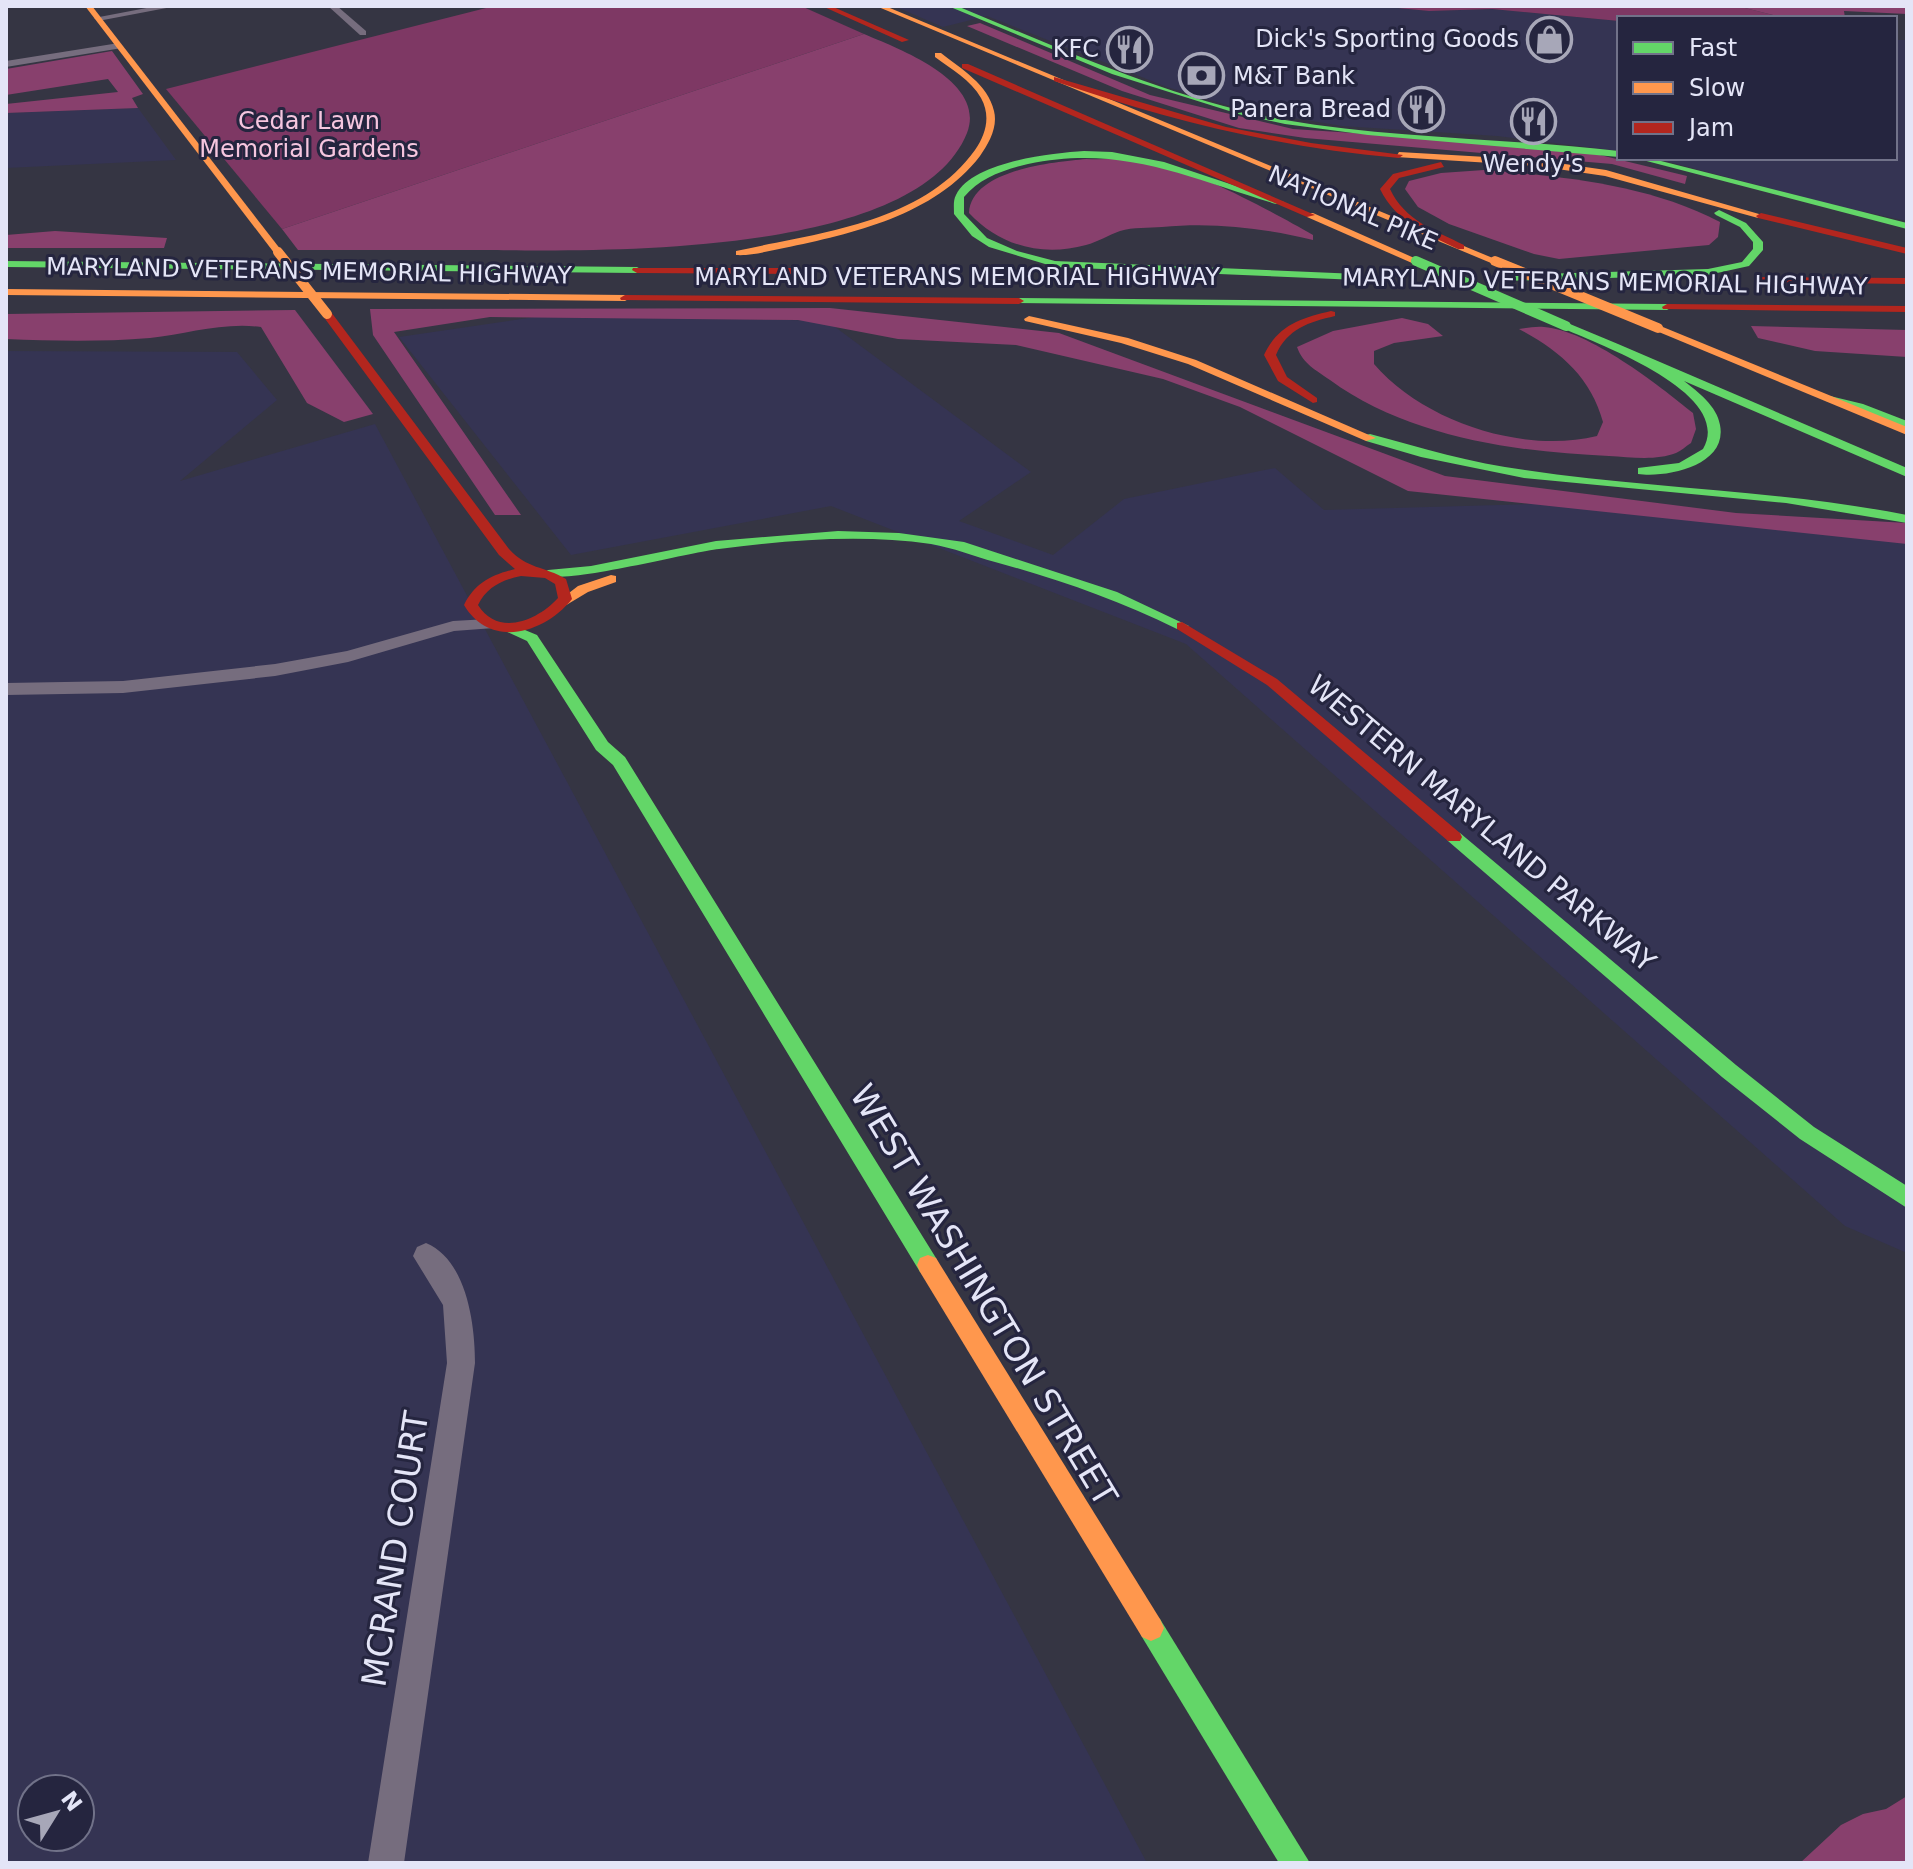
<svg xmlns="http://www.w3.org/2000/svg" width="1913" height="1869" viewBox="0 0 1913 1869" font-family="'DejaVu Sans',sans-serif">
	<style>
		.built { fill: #353453; fill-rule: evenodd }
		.green { fill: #7e3864 }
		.forest { fill: #88406d }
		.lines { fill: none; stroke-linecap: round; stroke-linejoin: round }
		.street { fill: #766d7e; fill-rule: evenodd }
		.fast { fill: #63d668; fill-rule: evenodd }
		.slow { fill: #ff974d; fill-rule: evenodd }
		.jam { fill: #b3261e; fill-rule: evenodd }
		.fast-bridge { stroke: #63d668; stroke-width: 10 }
		.slow-bridge { stroke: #ff974d; stroke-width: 10 }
		.labels { text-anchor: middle; stroke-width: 6; stroke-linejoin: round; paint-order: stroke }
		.far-poi-label { font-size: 24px; fill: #e4e5f7; stroke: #25253f; text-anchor: end }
		.far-park-label { font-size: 24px; fill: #f6c6df; stroke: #25253f }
		.far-street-label { font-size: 24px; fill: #e4e5f7; stroke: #25253f }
		.street-label { font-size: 28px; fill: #e4e5f7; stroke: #25253f }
		.near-street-label { font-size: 34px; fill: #e4e5f7; stroke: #25253f }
	</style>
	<rect width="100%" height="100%" fill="#353543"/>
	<!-- built -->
	<g class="built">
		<polygon points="894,6 1377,6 1429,11 1492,9 1619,21 1619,151 1497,136 1342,126 1240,109 1167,87 987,16 943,27"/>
		<polygon points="1895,40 1907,40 1907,221 1837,206 1654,158 1895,158"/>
		<polygon points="138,108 176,160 6,168 6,113"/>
		<polygon points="555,314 827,321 1031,472 959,521 1053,555 1124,499 1275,468 1324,510 1568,503 1907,542 1907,1253 1845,1226 1186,644 831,506 571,555 399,337"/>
		<path d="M6,351L237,352L277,400L180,481L375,424L1147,1863H6ZM32,1789H80V1837H32Z"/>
	</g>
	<!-- green -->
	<g class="green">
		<polygon points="494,6 801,6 864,34 282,229 166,89"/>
		<polygon points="1377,6 1737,6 1785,18 1619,18 1619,21 1492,9 1429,11"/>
	</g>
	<!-- forest -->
	<g class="forest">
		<polygon points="1737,6 1907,8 1907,14 1844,11 1845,18 1785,18"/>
		<polygon points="980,23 1150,95 1293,129 1532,145 1600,155 1687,176 1685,184 1612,164 1305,138 1239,128 1122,91 967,26"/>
		<path d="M864,34C899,49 987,81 967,133C917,258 599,251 486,250C423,250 361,250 298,250L282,229Z"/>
		<polygon points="112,51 143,94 132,98 138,108 6,113 6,104 118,92 108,79 6,95 6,69"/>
		<path d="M1086,159C1108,160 1133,157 1154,162C1201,173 1271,211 1313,235V240C1263,228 1214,222 1162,227C1149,228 1133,227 1120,231C1108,235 1098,242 1086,245C1042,257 1000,246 969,213C971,170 1053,162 1086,159Z"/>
		<path d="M1484,170C1565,177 1646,184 1720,222L1718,237L1709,245L1559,259L1534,254L1449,224L1418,207L1405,189L1409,181L1441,173Z"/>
		<polygon points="55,231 167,238 164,248 6,248 6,235"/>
		<polygon points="830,308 1059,333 1445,476 1736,513 1907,523 1907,544 1408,491 1240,407 1163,379 1016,345 898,339 798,320 490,317 394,332 521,515 495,515 373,335 370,309"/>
		<path d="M295,310L373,414L344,422L307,403L261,327C223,322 187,334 150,338C101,342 54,341 6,339V314Z"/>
		<path d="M1402,318L1428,324L1443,336L1394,343L1374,351V364C1424,422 1523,454 1597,436L1603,422C1591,377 1559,350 1519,329C1527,328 1536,326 1544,327C1588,330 1659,385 1693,413L1696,429L1691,443C1686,446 1681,451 1676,453C1656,461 1630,457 1609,456C1515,452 1408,437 1330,380C1316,370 1303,364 1297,347L1333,331Z"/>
		<polygon points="1751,326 1907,330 1907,357 1815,351 1758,338"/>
		<polygon points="1907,1796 1907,1863 1800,1863 1841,1825 1863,1814 1886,1809"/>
	</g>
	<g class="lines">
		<!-- street -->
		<g class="street">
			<polygon points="157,6 177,6 98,21 94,18"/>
			<polygon points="328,6 337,6 366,31 366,35 360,35"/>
			<polygon points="119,43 122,48 6,67 6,61"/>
			<polygon points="488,619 497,624 494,628 454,631 348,662 275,676 123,693 6,695 6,683 123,681 275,664 347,651 453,621"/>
			<path d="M426,1243C467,1260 475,1325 475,1363L404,1863H368L447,1363L443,1305L413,1256L417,1247Z"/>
		</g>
		<!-- fast -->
		<g class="fast">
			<path d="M948,6H957C1064,50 1171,99 1285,120C1395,139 1508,138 1619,151V157L1368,135L1285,124L1242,115L1112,74Z"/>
			<path d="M1084,151L1112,152L1164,162L1284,202L1276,204C1189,178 1122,144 1028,164C1003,170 980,178 964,197V214L987,238L1017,251L1055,261L1358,274L1363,277L1358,280L1055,267L989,247L972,236L954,214C954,208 953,200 956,195C972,162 1051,153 1084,151Z"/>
			<polygon points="1635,158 1649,158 1907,223 1907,229"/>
			<polygon points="1719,210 1746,223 1763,242 1763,250 1749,266 1708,275 1504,281 1499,278 1504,275 1708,269 1742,262 1753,249 1753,242 1740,227 1716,215 1714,213"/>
			<polygon points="6,261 637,267 642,270 637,273 6,267"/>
			<polygon points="1019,298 1667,304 1672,307 1667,310 1015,303 1014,301"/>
			<path d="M1562,324H1570L1618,344L1907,468V477L1684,381C1698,392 1717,406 1720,425C1728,466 1666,478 1638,474V468L1679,463L1703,449C1735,393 1598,344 1562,328Z"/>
			<polygon points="1830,396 1863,404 1907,421 1907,429 1855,409 1826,401 1824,399"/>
			<path d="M1370,434C1422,448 1471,463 1525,470C1652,489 1780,490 1907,515V523L1786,503L1524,478L1421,457L1366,441V435Z"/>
			<path d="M838,531L899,533L964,542L1117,592L1189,626L1187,629H1177C1118,600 1058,579 995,562C973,556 954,548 931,544C861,534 789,540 719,549C689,552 558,587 541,574L548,570L591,566L716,541Z"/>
			<polygon points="508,623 537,635 608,742 625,757 936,1258 939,1265 936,1272 928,1275 920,1272 613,765 596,750 527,641 503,630 501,627"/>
			<polygon points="1454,831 1460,833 1736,1065 1814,1127 1907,1186 1907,1208 1800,1139 1722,1077 1448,841 1446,837"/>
			<polygon points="1151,1615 1160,1619 1310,1863 1279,1863 1142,1637 1138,1628 1142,1619"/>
		</g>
		<!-- slow -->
		<g class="slow">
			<polygon points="85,6 92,6 281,250 281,254 275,254"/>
			<polygon points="876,6 885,6 1500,261 1491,263"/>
			<path d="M935,53H941C961,69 988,84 994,111C998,127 989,143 980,156C935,215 852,234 784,248C768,251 751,256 736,255V251C816,233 922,224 975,150C986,134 991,116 981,98C971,80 951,69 935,57Z"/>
			<polygon points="1399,152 1537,160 1606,170 1766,216 1758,218 1605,176 1537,166 1396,157"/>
			<polygon points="1307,213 1313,213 1421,261 1412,263 1307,217"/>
			<polygon points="6,289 625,295 630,298 625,301 6,295"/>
			<polygon points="1029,316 1128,338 1196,360 1376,438 1366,441 1188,364 1121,343 1025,321 1024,319"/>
			<polygon points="1658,325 1907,427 1907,435 1654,330 1654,326"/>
			<polygon points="611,575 616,576 616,582 588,592 563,607 556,603 578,586"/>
			<polygon points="928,1255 936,1258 1160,1619 1164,1628 1160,1637 1151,1641 1142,1637 920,1272 917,1265 920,1258"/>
		</g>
		<!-- jam -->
		<g class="jam">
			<polygon points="822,6 831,6 909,40 902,42"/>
			<polygon points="962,64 968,64 1315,215 1307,217 962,68"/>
			<path d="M1054,77L1226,127L1311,143L1403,155L1399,158C1280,148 1167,120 1054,81Z"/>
			<path d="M1441,162L1444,167L1399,178L1390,189C1404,220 1436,231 1464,245V249H1458C1427,234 1396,222 1380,189L1393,174Z"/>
			<polygon points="1761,213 1907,248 1907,254 1758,218 1756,216"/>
			<polygon points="633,268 798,268 803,271 798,274 637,273 632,270"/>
			<polygon points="1758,277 1907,278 1907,284 1754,282 1754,278"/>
			<polygon points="625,295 1019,298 1024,301 1019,304 621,300 620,298"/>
			<polygon points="1667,304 1907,306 1907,312 1663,309 1662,307"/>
			<path d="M1331,311L1335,312V316C1309,322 1287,329 1276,355L1287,377L1317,398V402L1313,403L1278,381L1264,355C1278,325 1301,318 1331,311Z"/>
			<path d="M323,312H331L509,549C527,569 544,566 566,579L572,599C544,634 490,649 464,605C475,583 491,575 515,569L499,555L323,316ZM521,576L545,578L555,584L558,598C537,621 498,637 478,605C487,587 502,580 521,576Z"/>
			<polygon points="1182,622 1277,679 1460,833 1462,837 1460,841 1448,841 1267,685 1177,629 1177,623"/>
		</g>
		<!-- fast-bridge -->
		<polyline class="fast-bridge" points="1416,261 1566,326"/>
		<!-- slow-bridge -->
		<g class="slow-bridge">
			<polyline points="278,252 327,314"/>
			<polyline points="1495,261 1658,328"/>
		</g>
	</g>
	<!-- icons -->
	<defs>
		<symbol id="shop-ring" viewBox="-11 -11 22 22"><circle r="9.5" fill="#25253f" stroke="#a7a7b8" stroke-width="1.5"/><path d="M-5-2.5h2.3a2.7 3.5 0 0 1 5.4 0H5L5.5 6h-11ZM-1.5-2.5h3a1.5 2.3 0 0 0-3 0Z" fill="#a7a7b8"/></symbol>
		<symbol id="restaurant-ring" viewBox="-11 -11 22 22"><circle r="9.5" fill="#25253f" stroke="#a7a7b8" stroke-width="1.5"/><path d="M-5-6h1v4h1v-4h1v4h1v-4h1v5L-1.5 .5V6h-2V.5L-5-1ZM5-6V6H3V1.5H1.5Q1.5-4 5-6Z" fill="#a7a7b8"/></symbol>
		<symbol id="bank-ring" viewBox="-11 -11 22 22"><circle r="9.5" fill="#25253f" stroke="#a7a7b8" stroke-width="1.5"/><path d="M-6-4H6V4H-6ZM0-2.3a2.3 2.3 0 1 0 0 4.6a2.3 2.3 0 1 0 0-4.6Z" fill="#a7a7b8"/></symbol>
	</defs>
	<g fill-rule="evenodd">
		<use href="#shop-ring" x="1524" y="14" width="51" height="51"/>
		<use href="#restaurant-ring" x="1104" y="24" width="51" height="51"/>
		<use href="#bank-ring" x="1176" y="50" width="51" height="51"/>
		<use href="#restaurant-ring" x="1396" y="84" width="51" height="51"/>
		<use href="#restaurant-ring" x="1508" y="96" width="51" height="51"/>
	</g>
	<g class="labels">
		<!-- far-poi labels -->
		<g class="far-poi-label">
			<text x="1519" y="47">Dick's Sporting Goods</text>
			<text x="1099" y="57">KFC</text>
			<text x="1233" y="84" text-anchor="start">M&amp;T Bank</text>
			<text x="1391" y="117">Panera Bread</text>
			<text x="1533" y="172" text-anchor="middle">Wendy's</text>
		</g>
		<!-- far-park labels -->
		<g class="far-park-label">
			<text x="309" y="129">Cedar Lawn<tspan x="309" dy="28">Memorial Gardens</tspan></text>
		</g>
		<!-- far-street labels -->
		<g class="far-street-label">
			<text transform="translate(1353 208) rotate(23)" y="8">NATIONAL PIKE</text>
			<text transform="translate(309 271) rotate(1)" y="8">MARYLAND VETERANS MEMORIAL HIGHWAY</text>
			<text x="957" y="285">MARYLAND VETERANS MEMORIAL HIGHWAY</text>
			<text transform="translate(1605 282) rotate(1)" y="8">MARYLAND VETERANS MEMORIAL HIGHWAY</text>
		</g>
		<!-- street labels -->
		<g class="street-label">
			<text transform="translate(1482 823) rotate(40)" y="10">WESTERN MARYLAND PARKWAY</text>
		</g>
		<!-- near-street labels -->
		<g class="near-street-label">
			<text transform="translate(984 1295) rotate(59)" y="12">WEST WASHINGTON STREET</text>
			<text transform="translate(395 1549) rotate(-81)" y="12">MCRAND COURT</text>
		</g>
	</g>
	<!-- border -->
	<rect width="1913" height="1869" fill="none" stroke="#e4e5f7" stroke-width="16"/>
	<!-- legend -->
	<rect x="1617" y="16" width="280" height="144" fill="#25253f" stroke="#717289" stroke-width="2"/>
	<rect x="1633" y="42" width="40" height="12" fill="#63d668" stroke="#717289" stroke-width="2"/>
	<text x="1689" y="56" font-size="24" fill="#e4e5f7">Fast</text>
	<rect x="1633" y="82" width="40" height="12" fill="#ff974d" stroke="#717289" stroke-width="2"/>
	<text x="1689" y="96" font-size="24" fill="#e4e5f7">Slow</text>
	<rect x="1633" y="122" width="40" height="12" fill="#b3261e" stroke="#717289" stroke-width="2"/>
	<text x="1689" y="136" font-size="24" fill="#e4e5f7">Jam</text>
	<!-- north arrow -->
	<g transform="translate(56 1813) rotate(53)"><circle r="38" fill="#25253f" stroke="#717289" stroke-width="2"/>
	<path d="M0-6L14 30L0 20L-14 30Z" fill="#a7a7b8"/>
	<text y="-12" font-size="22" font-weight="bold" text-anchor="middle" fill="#e4e5f7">N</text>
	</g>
</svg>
